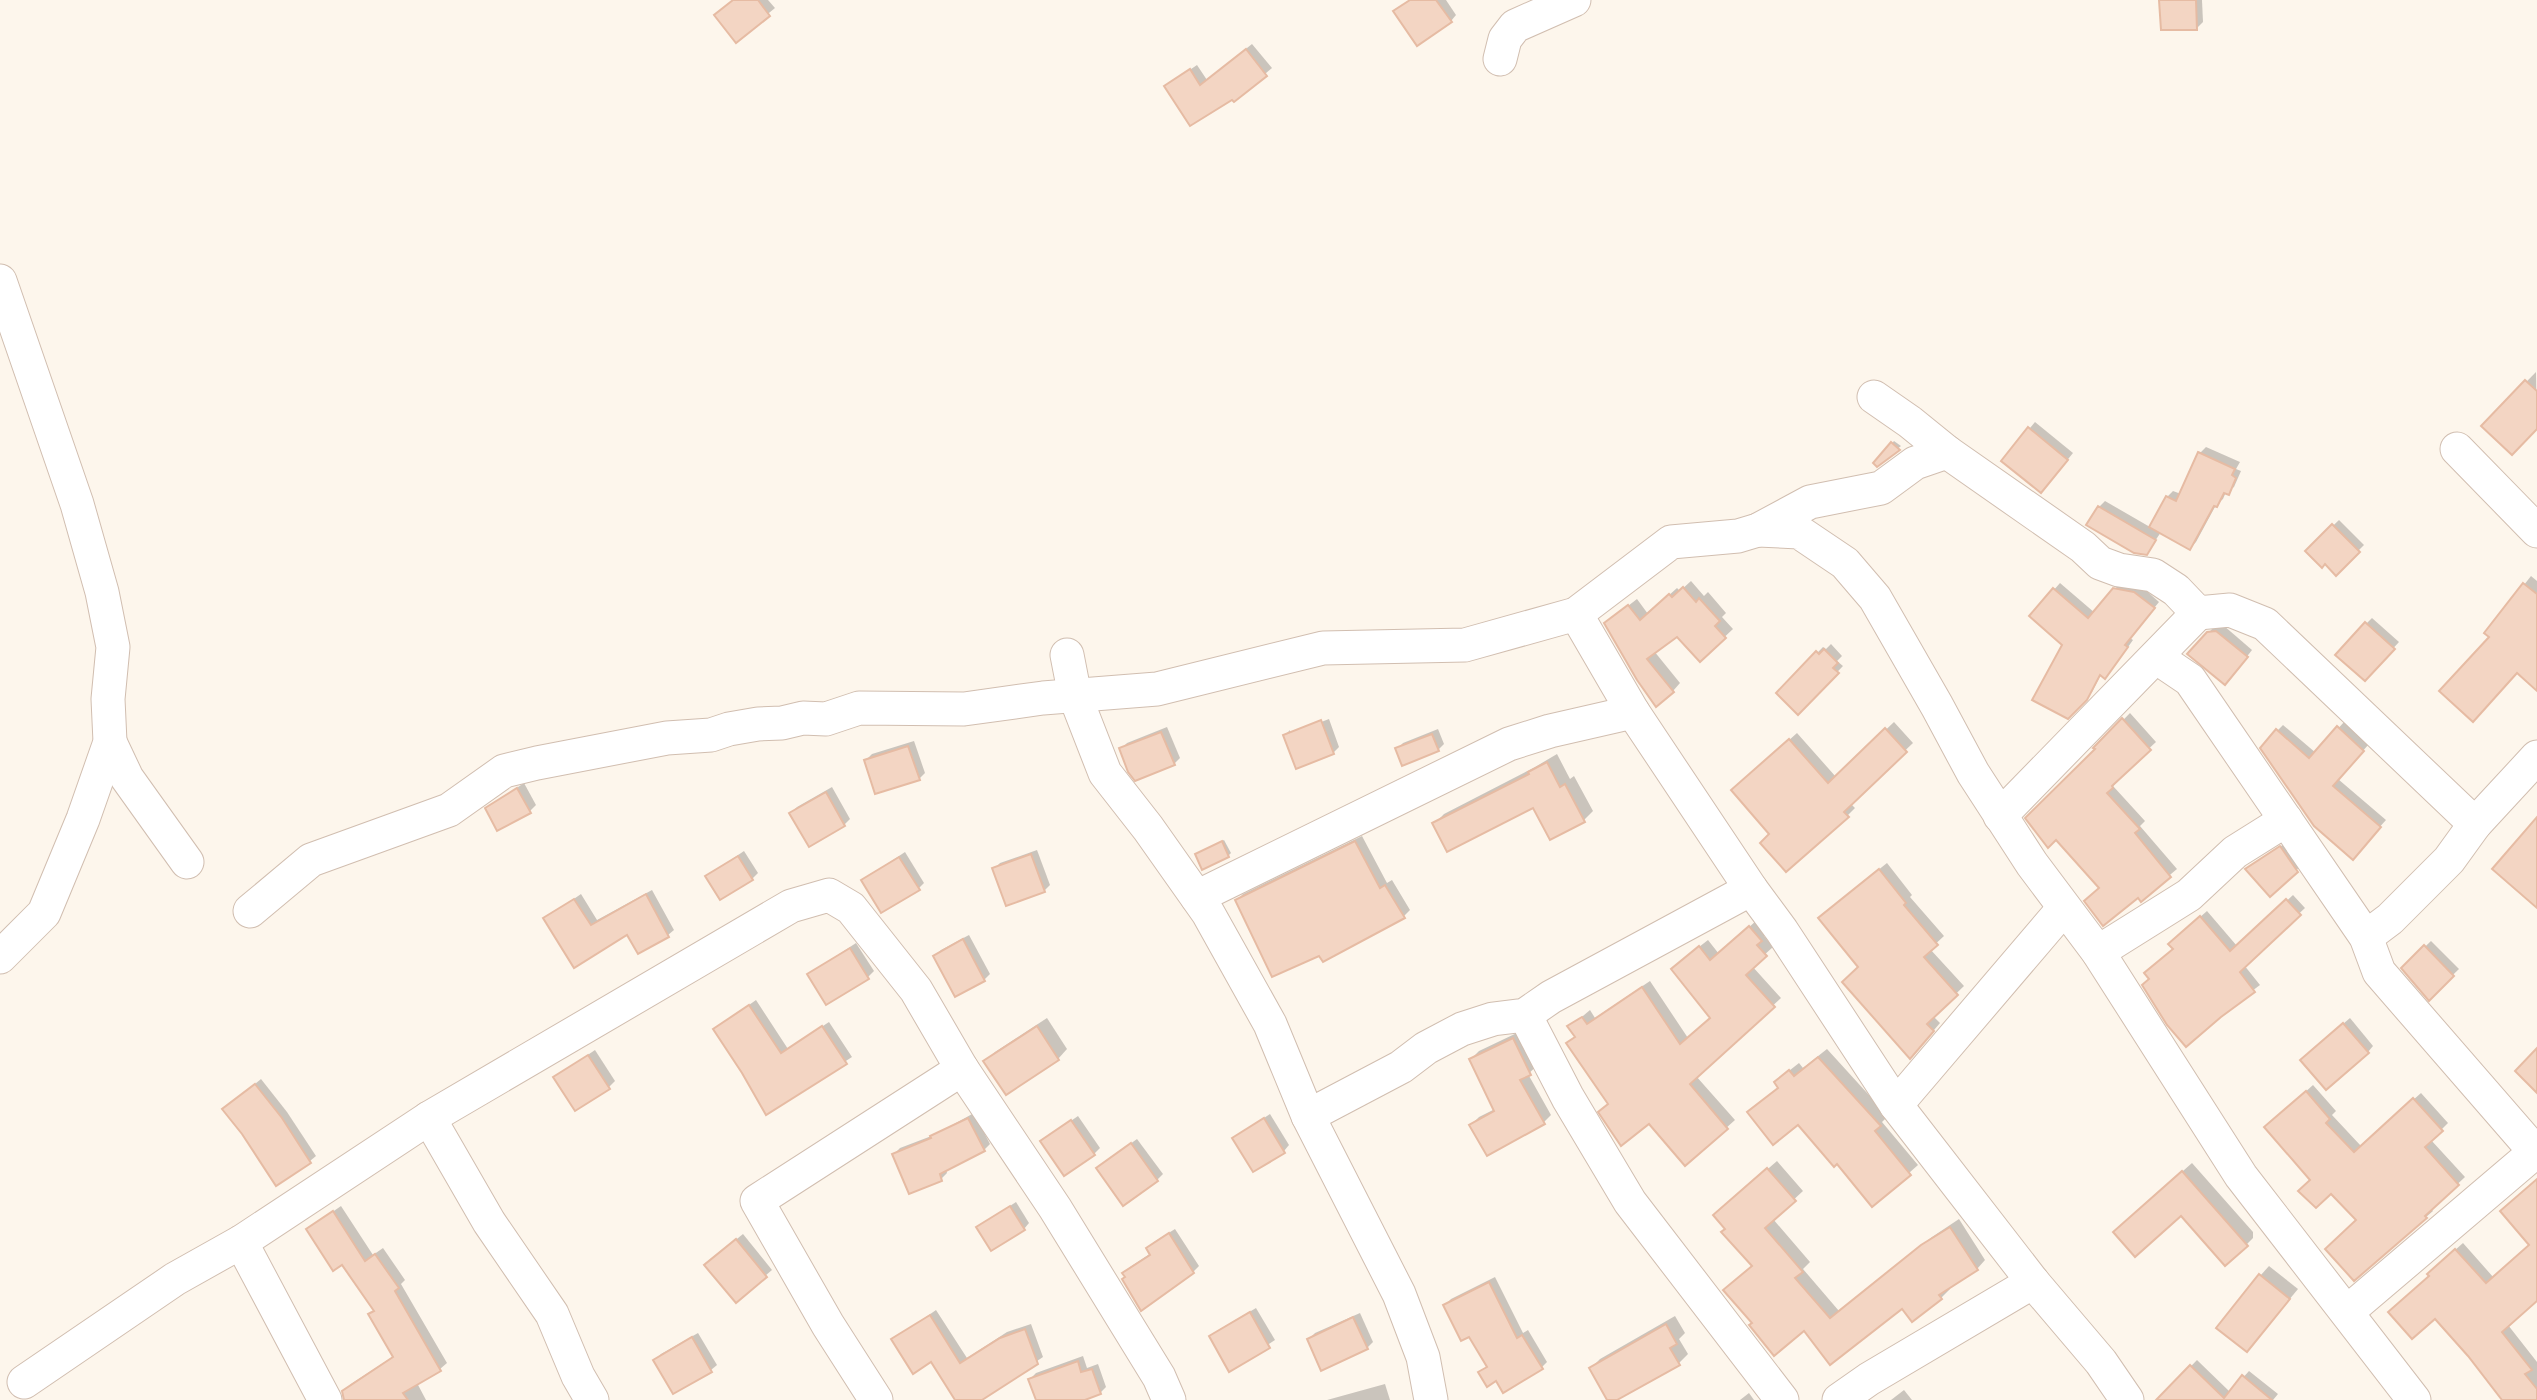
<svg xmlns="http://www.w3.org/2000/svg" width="2537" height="1400" viewBox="0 0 2537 1400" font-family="Poppins,sans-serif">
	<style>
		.shadow { fill: #0003 }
		.building { fill: #f3d5c3; stroke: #e6bba3; stroke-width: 2 }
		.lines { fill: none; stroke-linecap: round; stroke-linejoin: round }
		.minor-casing { stroke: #d1beb0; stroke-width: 35 }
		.minor { stroke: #fff; stroke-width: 33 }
	</style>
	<rect width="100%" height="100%" fill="#fdf6ec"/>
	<!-- shadow -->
	<g class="shadow">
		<polygon points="734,0 768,0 775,8 736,40"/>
		<polygon points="1409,0 1446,0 1456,15 1451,21 1396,11"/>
		<polygon points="2161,0 2202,0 2203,22 2197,28"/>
		<polygon points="1252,44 1272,68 1234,100 1166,86 1197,65 1207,80"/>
		<polygon points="2536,372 2537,427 2483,426"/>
		<polygon points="2035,422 2073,453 2047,485 2003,460"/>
		<polygon points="1894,441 1901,446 1877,465 1875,463"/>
		<polygon points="2206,447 2240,462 2236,469 2241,471 2234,487 2226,492 2223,499 2216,505 2196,542 2190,548 2161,532 2147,553 2099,507 2105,501 2150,527 2167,497 2173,491 2181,494 2200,453"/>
		<polygon points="2339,520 2364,545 2336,573 2325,562 2307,551"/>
		<polygon points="2531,576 2537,581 2537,689 2517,671 2487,632"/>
		<polygon points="1691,581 1704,596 1708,592 1726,613 1722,617 1733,629 1700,660 1677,635 1654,651 1680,683 1673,691 1606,623 1637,599 1648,614 1677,588 1680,591"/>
		<polygon points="2060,583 2095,613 2120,583 2141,586 2159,602 2130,638 2133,640 2111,671 2105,677 2101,674 2092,692 2067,717 2064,644 2031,616"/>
		<polygon points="2372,618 2399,642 2365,679 2366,624"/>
		<polygon points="2223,625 2252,650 2231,677 2189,653 2215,626"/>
		<polygon points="1831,644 1842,656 1837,661 1843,666 1798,713 1778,693 1823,647 1826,649"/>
		<polygon points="2130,713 2156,742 2117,778 2119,780 2113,786 2145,821 2140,826 2177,869 2141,899 2138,896 2101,887 2096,748"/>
		<polygon points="1329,719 1339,747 1333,753 1285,735 1290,730 1290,734"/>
		<polygon points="1894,722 1913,743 1850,803 1855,808 1848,815 1786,870 1771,834 1741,783 1797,733 1836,777"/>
		<polygon points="2344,722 2369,744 2338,779 2386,820 2358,851 2277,731 2283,725 2316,753"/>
		<polygon points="1167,727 1180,758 1174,764 1121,749 1127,743"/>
		<polygon points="1438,729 1444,744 1438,750 1397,749 1403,743"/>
		<polygon points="914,741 925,773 919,779 866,760 872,754"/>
		<polygon points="1557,754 1570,779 1574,776 1593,811 1584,820 1534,806 1435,823 1444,814 1535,767"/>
		<polygon points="524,783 536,805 530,811 487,808"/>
		<polygon points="832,787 850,819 844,825 791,813 797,807"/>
		<polygon points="1362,836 1387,883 1392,880 1410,910 1404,916 1320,954 1237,900 1243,894"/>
		<polygon points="1224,840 1231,853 1228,856 1197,854"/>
		<polygon points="2287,842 2303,864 2270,894 2247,869"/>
		<polygon points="1037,850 1050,885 1044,891 994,869 1000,863"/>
		<polygon points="744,851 758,873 752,879 707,876"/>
		<polygon points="905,852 924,883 919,888 863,880"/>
		<polygon points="1887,863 1912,895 1910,897 1944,936 1930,949 1964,986 1933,1016 1940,1023 1917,1050 1860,967 1827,911"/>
		<polygon points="652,890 674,930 668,935 639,952 628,932 546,918 581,894 597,920"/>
		<polygon points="2293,895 2305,908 2244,965 2260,985 2220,1015 2151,979 2175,949 2176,938 2207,911 2237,946"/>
		<polygon points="1757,920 1768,932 1764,936 1773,947 1752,966 1781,998 1696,1076 1735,1120 1686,1164 1649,1122 1610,1103 1568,1043 1576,1036 1570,1027 1590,1010 1595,1018 1650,981 1688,1038 1712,1017 1681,961 1708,940 1719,954"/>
		<polygon points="969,935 990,974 984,980 956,995 935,956 941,950"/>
		<polygon points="2431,941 2459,969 2429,998 2403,968"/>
		<polygon points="856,943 874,971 868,977 809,974"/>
		<polygon points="756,1000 788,1049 829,1022 852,1057 767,1112 715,1029"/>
		<polygon points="1047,1018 1067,1049 1058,1059 986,1061 995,1052"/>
		<polygon points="2350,1018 2373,1046 2368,1052 2308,1054"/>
		<polygon points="1521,1031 1538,1065 1528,1074 1551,1115 1544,1122 1471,1125 1479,1117 1495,1109 1471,1059 1479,1051"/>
		<polygon points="1827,1049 1888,1116 1882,1122 1918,1165 1873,1205 1837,1162 1798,1123 1758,1104 1780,1087 1785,1074 1799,1063 1803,1068"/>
		<polygon points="595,1050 615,1081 609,1087 555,1077"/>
		<polygon points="261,1079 287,1112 316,1156 310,1161 243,1133 230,1104"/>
		<polygon points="2313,1085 2336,1111 2332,1115 2361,1146 2421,1093 2448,1123 2431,1140 2465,1177 2431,1209 2433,1211 2426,1217 2359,1220 2332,1191 2313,1180 2273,1121"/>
		<polygon points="974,1113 990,1144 984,1150 946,1169 947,1173 941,1179 894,1154 900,1148 934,1135"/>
		<polygon points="1270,1114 1289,1145 1284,1151 1234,1138"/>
		<polygon points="1078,1116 1100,1148 1094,1154 1049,1136"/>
		<polygon points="1137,1139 1163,1174 1157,1180 1104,1163"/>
		<polygon points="1777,1161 1803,1191 1773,1219 1810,1262 1803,1269 1839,1311 1932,1237 1959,1219 1985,1260 1977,1269 1948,1287 1950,1289 1941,1298 1912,1319 1903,1307 1804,1328 1754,1323 1753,1265 1727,1229 1724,1207"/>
		<polygon points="2192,1163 2253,1232 2253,1238 2243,1248 2181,1214 2124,1223"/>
		<polygon points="2537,1181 2537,1299 2508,1325 2537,1362 2537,1400 2505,1400 2431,1276 2436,1267 2463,1243 2494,1278 2531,1245"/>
		<polygon points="1016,1202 1029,1223 1024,1229 978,1227"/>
		<polygon points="341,1206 373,1255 383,1248 405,1280 401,1284 447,1363 440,1369 417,1383 426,1400 347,1400 344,1392 351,1384 394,1356 375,1310 342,1263 308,1229"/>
		<polygon points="1175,1229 1199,1266 1193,1272 1127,1277 1124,1273 1130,1267 1151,1253 1148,1248 1154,1242"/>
		<polygon points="743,1234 772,1270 736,1301 712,1259"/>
		<polygon points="2269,1266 2298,1289 2256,1340 2260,1276"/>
		<polygon points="1495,1277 1523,1333 1528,1330 1547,1362 1541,1368 1496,1379 1480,1373 1488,1365 1470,1334 1445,1305 1451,1299"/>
		<polygon points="1256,1308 1275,1340 1230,1369 1211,1337 1217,1331"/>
		<polygon points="936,1310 967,1358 1007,1332 1031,1324 1043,1357 979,1400 957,1400 932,1360 893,1340"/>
		<polygon points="1360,1313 1373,1342 1367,1348 1309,1339 1315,1333"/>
		<polygon points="1675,1316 1685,1333 1679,1339 1688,1354 1679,1363 1614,1400 1609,1400 1591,1368 1600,1359"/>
		<polygon points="698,1333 717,1365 711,1370 655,1360 661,1354"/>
		<polygon points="1083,1356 1087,1368 1098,1364 1106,1387 1100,1393 1080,1400 1038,1400 1030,1379 1036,1373"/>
		<polygon points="2197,1360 2230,1392 2249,1371 2278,1394 2273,1400 2165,1400 2161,1397"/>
		<polygon points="1385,1384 1390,1400 1327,1400"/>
		<polygon points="1904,1390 1912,1400 1891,1400"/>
		<polygon points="1749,1393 1754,1400 1740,1400"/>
	</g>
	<!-- building -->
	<g class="building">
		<polygon points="733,0 758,0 770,16 736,43 714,15"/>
		<polygon points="1410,0 1436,0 1452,22 1417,46 1393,11"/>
		<polygon points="2159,0 2196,0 2197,30 2161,30"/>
		<polygon points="1246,49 1267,76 1234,102 1232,100 1190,126 1164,86 1190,69 1200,85"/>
		<polygon points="2525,380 2537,391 2537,429 2512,455 2481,426"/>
		<polygon points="2028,427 2068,460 2041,493 2001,461"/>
		<polygon points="1891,442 1900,450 1877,467 1873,463"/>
		<polygon points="2198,452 2235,469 2232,475 2236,478 2229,495 2224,493 2217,507 2214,506 2190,550 2149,527 2166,496 2176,501"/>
		<polygon points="2098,506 2156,540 2147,555 2134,553 2086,525"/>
		<polygon points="2332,524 2360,552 2336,576 2325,564 2322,568 2305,551"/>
		<polygon points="2523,583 2537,594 2537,691 2517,673 2473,722 2439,691 2489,637 2484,633"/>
		<polygon points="1683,587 1696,602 1699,598 1720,621 1715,626 1726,638 1700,662 1677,637 1647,659 1674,692 1656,707 1637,680 1604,623 1628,605 1640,620 1669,594 1672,597"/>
		<polygon points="2053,588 2088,618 2113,588 2134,592 2155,608 2125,645 2128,647 2105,679 2100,675 2087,700 2068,719 2032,700 2062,645 2029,616"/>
		<polygon points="2365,622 2395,649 2365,681 2335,655"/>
		<polygon points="2216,631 2248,657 2225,685 2187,654 2207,632"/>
		<polygon points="1824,649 1838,663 1833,668 1839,673 1798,715 1776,693 1816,651 1819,654"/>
		<polygon points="2122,718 2151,750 2112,786 2113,788 2107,793 2140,829 2135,833 2171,877 2141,902 2138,898 2103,926 2084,901 2099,888 2056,840 2048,848 2025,818 2095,749 2093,748"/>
		<polygon points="1321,720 1334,754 1296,769 1283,735"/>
		<polygon points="2337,726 2364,751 2333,786 2381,827 2353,860 2314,826 2260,748 2276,729 2309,758"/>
		<polygon points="1885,728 1907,752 1844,812 1849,817 1786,872 1760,843 1769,834 1731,790 1789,739 1828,783"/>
		<polygon points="1161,732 1175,765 1135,781 1128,772 1119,748"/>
		<polygon points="1432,734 1439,751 1402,766 1395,748"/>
		<polygon points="908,746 920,780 875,794 864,760"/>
		<polygon points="1547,762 1560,787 1565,784 1585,822 1550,840 1533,808 1447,852 1432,823 1529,774 1528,772"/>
		<polygon points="517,788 531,813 497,831 485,808"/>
		<polygon points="826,792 845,826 809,847 789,813"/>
		<polygon points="2537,817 2537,908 2492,869"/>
		<polygon points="1222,841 1229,857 1202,870 1195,854"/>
		<polygon points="1355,841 1380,888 1385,885 1405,918 1323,962 1319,956 1272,977 1235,900"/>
		<polygon points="2280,846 2298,872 2270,897 2245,869"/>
		<polygon points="1031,854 1045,892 1006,906 992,868"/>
		<polygon points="738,856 753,880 720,900 705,876"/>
		<polygon points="899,857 920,890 881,913 861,880"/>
		<polygon points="1879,869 1906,903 1904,905 1938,945 1924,957 1958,995 1927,1024 1934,1031 1910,1059 1842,982 1858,967 1818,918"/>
		<polygon points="646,894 669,937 638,954 627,935 574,968 543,918 574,899 591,925"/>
		<polygon points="2286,899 2301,915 2240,972 2255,992 2221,1017 2186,1047 2167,1025 2142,985 2149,979 2144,973 2173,949 2168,944 2200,916 2230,951"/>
		<polygon points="1749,926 1762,941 1757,945 1767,956 1746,975 1775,1007 1690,1084 1728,1129 1685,1166 1649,1124 1621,1146 1598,1112 1608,1104 1566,1043 1575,1037 1567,1026 1582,1017 1587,1024 1642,987 1680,1044 1710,1018 1671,969 1699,946 1710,960"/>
		<polygon points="963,939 985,981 955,997 933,956"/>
		<polygon points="2424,945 2454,976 2429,1001 2401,968"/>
		<polygon points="850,948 869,979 826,1005 807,974"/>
		<polygon points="749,1005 781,1053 822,1026 847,1064 766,1115 742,1073 713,1029"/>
		<polygon points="2343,1023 2369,1053 2326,1090 2300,1060"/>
		<polygon points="1037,1026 1059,1060 1006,1095 983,1061"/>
		<polygon points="1513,1038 1531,1075 1520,1080 1545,1124 1487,1156 1469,1125 1494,1111 1469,1059"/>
		<polygon points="2537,1048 2537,1093 2515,1071"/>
		<polygon points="588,1055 610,1089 575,1111 553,1077"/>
		<polygon points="1818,1057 1881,1126 1875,1131 1911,1175 1872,1207 1837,1164 1834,1167 1798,1125 1773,1145 1747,1112 1778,1088 1774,1082 1789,1070 1794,1076"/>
		<polygon points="255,1084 282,1118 311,1163 276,1186 242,1134 222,1109"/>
		<polygon points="2306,1091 2330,1119 2326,1123 2354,1152 2413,1098 2443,1131 2425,1147 2459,1185 2425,1216 2427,1218 2354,1281 2325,1249 2356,1220 2331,1194 2316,1208 2298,1191 2310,1180 2264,1127"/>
		<polygon points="968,1118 985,1151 940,1174 942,1181 909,1194 892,1154 931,1138 930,1136"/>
		<polygon points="1264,1118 1285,1153 1253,1172 1232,1138"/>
		<polygon points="1071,1120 1095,1155 1064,1176 1040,1141"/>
		<polygon points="1131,1143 1158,1181 1123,1206 1096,1168"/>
		<polygon points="1767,1168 1796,1201 1765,1228 1803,1272 1795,1278 1830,1318 1921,1245 1950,1227 1978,1270 1939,1295 1942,1299 1912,1322 1902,1309 1830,1365 1804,1331 1774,1356 1749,1325 1752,1323 1723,1290 1752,1266 1721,1232 1725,1229 1713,1215"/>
		<polygon points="2182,1171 2248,1246 2225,1266 2181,1216 2135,1257 2113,1232"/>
		<polygon points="2537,1179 2537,1301 2502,1332 2532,1370 2525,1374 2537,1389 2537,1400 2502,1400 2468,1356 2435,1319 2412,1339 2388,1312 2429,1276 2427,1274 2455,1249 2486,1283 2529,1245 2500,1211"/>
		<polygon points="1010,1206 1025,1230 991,1251 976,1227"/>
		<polygon points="333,1211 365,1261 375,1254 399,1288 395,1291 441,1371 403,1393 408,1400 344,1400 342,1391 393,1357 368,1314 374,1311 342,1265 333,1271 306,1229"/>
		<polygon points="1169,1233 1194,1273 1141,1311 1122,1279 1125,1277 1122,1273 1150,1255 1146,1248"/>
		<polygon points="736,1239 767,1277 736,1303 704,1265"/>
		<polygon points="2259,1274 2290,1299 2247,1352 2216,1328"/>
		<polygon points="1489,1282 1517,1338 1522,1335 1543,1369 1503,1393 1496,1381 1487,1387 1478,1372 1487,1367 1469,1337 1461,1341 1443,1305"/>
		<polygon points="1250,1312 1270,1348 1229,1372 1209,1336"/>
		<polygon points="930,1315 960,1363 1000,1338 1025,1329 1038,1364 982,1400 955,1400 931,1362 913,1374 891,1339"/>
		<polygon points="1353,1317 1368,1349 1321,1371 1307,1339"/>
		<polygon points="1666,1324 1677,1344 1670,1348 1680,1365 1617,1400 1607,1400 1589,1368"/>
		<polygon points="692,1337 712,1372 673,1394 653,1360"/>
		<polygon points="1078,1361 1081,1372 1092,1369 1101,1394 1085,1400 1036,1400 1028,1379"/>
		<polygon points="2190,1365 2224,1398 2242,1375 2272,1400 2156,1400"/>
	</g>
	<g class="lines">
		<defs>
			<g id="minor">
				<polyline points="1500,59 1505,39 1515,26 1574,0"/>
				<polyline points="0,281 77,504 102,592 113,647 108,699 110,742 83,819 44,913 0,957"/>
				<polyline points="1874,397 1910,422 1947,452 2083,547 2100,563 2119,570 2153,575 2176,590 2198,613 2230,610 2265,624 2475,824"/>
				<polyline points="2457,449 2537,531"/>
				<polyline points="1758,530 1799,532 1845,563 1875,598 1937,706 1973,773 2032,864 2098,952 2241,1176 2414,1400"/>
				<polyline points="1576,614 1633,712 1751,889 1782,931 1896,1105 2033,1282 2101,1362 2127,1400"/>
				<polyline points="1067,655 1075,696 1105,773 1148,828 1208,913 1270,1024 1308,1116 1399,1294 1423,1357 1431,1400"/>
				<polyline points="2156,657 2190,680 2366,937 2379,972 2537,1154"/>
				<polyline points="110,742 127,778 187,862"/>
				<polyline points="2000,816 2198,613"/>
				<polyline points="1197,897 1509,744 1550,731 1633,712"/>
				<polyline points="250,911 311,860 449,810 504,771 537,763 667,738 711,735 729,729 758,724 782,723 803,718 826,719 859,708 964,709 1043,698 1157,689 1323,648 1465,645 1576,614 1671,542 1738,536 1758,530 1810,502 1881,488 1915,463 1947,452"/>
				<polyline points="2366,937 2390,919 2449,860 2475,824 2537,757"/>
				<polyline points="2098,952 2189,895 2235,852 2286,820"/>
				<polyline points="1525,1015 1568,1098 1630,1202 1782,1400"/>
				<polyline points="1896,1105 2064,908"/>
				<polyline points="1308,1116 1401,1067 1426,1048 1462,1029 1493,1019 1525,1015 1551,997 1751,889"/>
				<polyline points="429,1118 489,1222 552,1314 578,1376 592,1400"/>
				<polyline points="241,1242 325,1400"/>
				<polyline points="2347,1312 2535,1152"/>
				<polyline points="24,1382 175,1279 241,1242 429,1118 791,906 829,895 851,908 916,990 962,1069 1055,1208 1159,1377 1169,1400"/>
				<polyline points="876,1400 828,1325 757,1201 962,1069"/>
				<polyline points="1839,1400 1869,1379 2033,1282"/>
			</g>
		</defs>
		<!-- minor casing -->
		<use href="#minor" class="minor-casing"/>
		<!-- minor -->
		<use href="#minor" class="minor"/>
	</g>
</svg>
